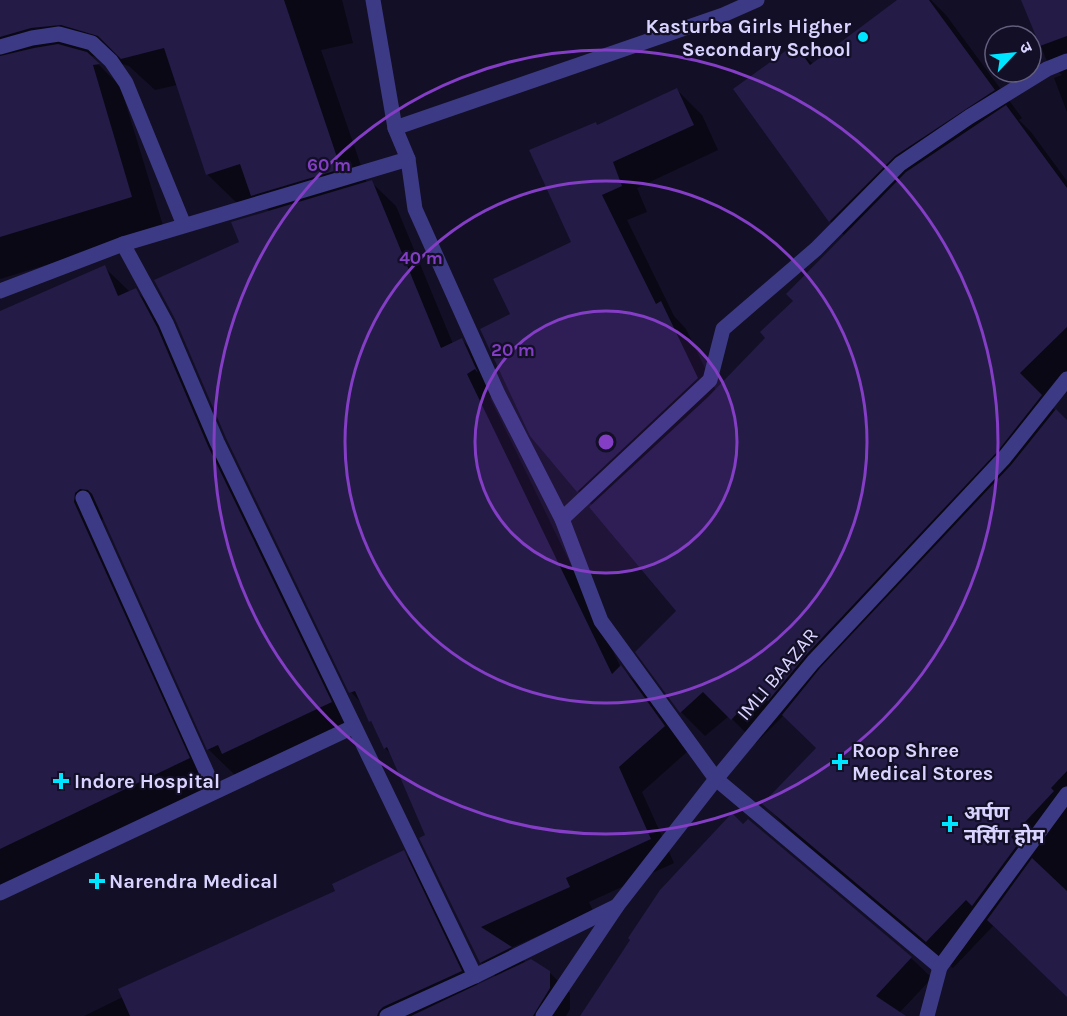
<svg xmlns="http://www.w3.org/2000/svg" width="1067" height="1016" viewBox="0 0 1067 1016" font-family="Karla,'Noto Sans Devanagari',sans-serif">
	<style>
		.shadow { fill: #0007 }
		.building { fill: #241b47 }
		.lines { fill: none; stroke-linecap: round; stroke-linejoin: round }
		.minor { stroke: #3d3a85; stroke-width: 15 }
		.tertiary { stroke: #3d3a85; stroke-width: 15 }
		.ring { fill: none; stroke: #843dc5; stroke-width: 3 }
		.poi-dot { fill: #00e5ff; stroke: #130f26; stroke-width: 2 }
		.labels { text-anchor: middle; stroke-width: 4.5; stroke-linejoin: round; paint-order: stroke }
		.poi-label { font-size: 20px; font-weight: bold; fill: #d9d4ff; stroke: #130f26; text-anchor: start }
		.street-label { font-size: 20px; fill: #d9d4ff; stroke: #130f26 }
		.centre { fill: #843dc5; stroke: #130f26; stroke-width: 3 }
		.ring-label { font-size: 18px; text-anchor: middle; font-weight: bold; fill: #843dc5; stroke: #130f26; stroke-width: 4.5; stroke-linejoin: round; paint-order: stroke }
	</style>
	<rect width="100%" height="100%" fill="#130f26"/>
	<!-- shadow -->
	<g class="shadow">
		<polygon points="0,0 342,0 353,43 321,50 367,183 371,182 396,206 453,344 462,340 486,364 499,392 490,398 621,668 645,691 688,751 642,792 674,863 589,902 593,911 511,948 526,963 549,972 570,993 570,1009 566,1016 84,1016 337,892 403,852 424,873 478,986 496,977 481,962 391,754 385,748 362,704 351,692 241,243 270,212 258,200 240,206 207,174 177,85 155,90 129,66 89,55 130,96 124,98 164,229 0,279"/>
		<polygon points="900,0 931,0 946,15 1022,118 1019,120 1031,132 1067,181 1067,375 1043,398 1067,422 1067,996 993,926 953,968 790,831 764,804 818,748 784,715 756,743 729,716 705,736 681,712 637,652 678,611 593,506 578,491 512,315 572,242 598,126 676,89 702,115 718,150 637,188 647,212 627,220 674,316 686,329 716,391 767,338 845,236 830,221 735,89 795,46 813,64"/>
		<polygon points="1023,0 1067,0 1067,112 1054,78 1062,75 1046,59"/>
		<polygon points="104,267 130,292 135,290 163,317 358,729 236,776 208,749 104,518 102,520 101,530 216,786 0,889 0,318"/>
		<polygon points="911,958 932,978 899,1013 903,1016 582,1016"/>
	</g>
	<!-- building -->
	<g class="building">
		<polygon points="0,0 284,0 341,169 251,196 240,164 206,175 164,48 121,59 98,36 61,25 31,28 0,37"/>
		<polygon points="897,0 929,0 995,90 895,156 829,222 733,89 795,44 810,65"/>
		<polygon points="1021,0 1067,0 1067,36 1040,46"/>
		<polygon points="58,44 87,52 100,64 93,65 132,197 0,237 0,56 34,48"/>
		<polygon points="677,88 694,125 613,162 622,186 602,195 656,304 661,301 698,378 577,492 530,436 480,329 510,314 493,279 571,242 529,150 596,122 597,125"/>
		<polygon points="1006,105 1067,188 1067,327 1020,373 1042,395 997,452 806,655 768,701 758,692 731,720 703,692 680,713 635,652 676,611 589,507 708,397 765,338 760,332 793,301 786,294 906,172"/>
		<polygon points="372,180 441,348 462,338 478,373 475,369 467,374 612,674 621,665 665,726 619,767 651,839 566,878 570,887 481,927 512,947 480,963 419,838 425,835 387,747 384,749 371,721 369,722 355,691 349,693 226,438 175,319 154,280 239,242 231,222"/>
		<polygon points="105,265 118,296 136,288 157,327 208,446 332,702 222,754 218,745 207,750 92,494 88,490 80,489 75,493 74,502 190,758 0,849 0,311"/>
		<polygon points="1056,409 1067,420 1067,771 1051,788 1054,791 1011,837 1018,844 972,906 966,900 926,942 762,804 816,748 782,715 820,668 1011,465"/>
		<polygon points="732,813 743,824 748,819 912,957 876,996 906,1016 580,1016 630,940 628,938 660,890"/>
		<polygon points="404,850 462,971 383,1007 379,1011 377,1016 130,1016 118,989 335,891 332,884"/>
		<polygon points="1032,858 1067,891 1067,997 987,920"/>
		<polygon points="531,959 550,971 550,988 533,1016 411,1016"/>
	</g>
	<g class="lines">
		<!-- minor -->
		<g class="minor">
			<polyline points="373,0 395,128 408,159 415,209 498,394 562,519 601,621 716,779 940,967"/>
			<polyline points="0,47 32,38 59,34 92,43 111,61 126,83 184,225"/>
			<polyline points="395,128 723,15 757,0"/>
			<polyline points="123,244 166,323 217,442 475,976"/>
			<polyline points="0,291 123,244 408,159"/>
			<polyline points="83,498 215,791"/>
			<polyline points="562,519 710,380 723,329 816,249 900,164 969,117 1047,69 1067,61"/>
			<polyline points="0,893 353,727"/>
			<polyline points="387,1016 475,976 617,906"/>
			<polyline points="927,1016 940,967 1067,794"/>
		</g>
		<!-- tertiary -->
		<polyline class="tertiary" points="543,1016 617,906 716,779 813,662 1004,458 1067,379"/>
	</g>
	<!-- distance rings -->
	<circle cx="606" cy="442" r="131" fill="#843dc5" fill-opacity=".12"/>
	<g class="ring">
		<circle cx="606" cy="442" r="131"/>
		<circle cx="606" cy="442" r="261"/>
		<circle cx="606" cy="442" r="392"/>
	</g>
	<!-- markers -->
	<g class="poi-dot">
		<circle cx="863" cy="37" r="6"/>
		<path d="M837 753h6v6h6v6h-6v6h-6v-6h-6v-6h6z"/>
		<path d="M58 772h6v6h6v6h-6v6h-6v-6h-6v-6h6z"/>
		<path d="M947 815h6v6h6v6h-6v6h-6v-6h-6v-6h6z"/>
		<path d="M94 872h6v6h6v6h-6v6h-6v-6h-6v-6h6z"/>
	</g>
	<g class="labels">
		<!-- poi labels -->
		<g class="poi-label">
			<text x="851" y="33" text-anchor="end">Kasturba Girls Higher<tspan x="851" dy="23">Secondary School</tspan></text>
			<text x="852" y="757">Roop Shree<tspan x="852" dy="23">Medical Stores</tspan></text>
			<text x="74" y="788">Indore Hospital</text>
			<text x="964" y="820">अर्पण<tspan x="964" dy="23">नर्सिंग होम</tspan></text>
			<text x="109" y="888">Narendra Medical</text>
		</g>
		<!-- street labels -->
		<g class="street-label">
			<text transform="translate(777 674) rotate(-50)" y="7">IMLI BAAZAR</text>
		</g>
	</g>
	<circle cx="606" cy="442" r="9" class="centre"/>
	<g class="ring-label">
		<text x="329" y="171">60 m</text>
		<text x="421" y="264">40 m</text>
		<text x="513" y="356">20 m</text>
	</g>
	<!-- north arrow -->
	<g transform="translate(1013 54) rotate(64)"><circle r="28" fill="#130f26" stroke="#625e7d" stroke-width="1.5"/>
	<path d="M0-4.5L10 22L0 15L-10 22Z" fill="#00e5ff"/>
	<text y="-9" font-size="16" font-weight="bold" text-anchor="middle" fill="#d9d4ff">उ</text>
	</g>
</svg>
